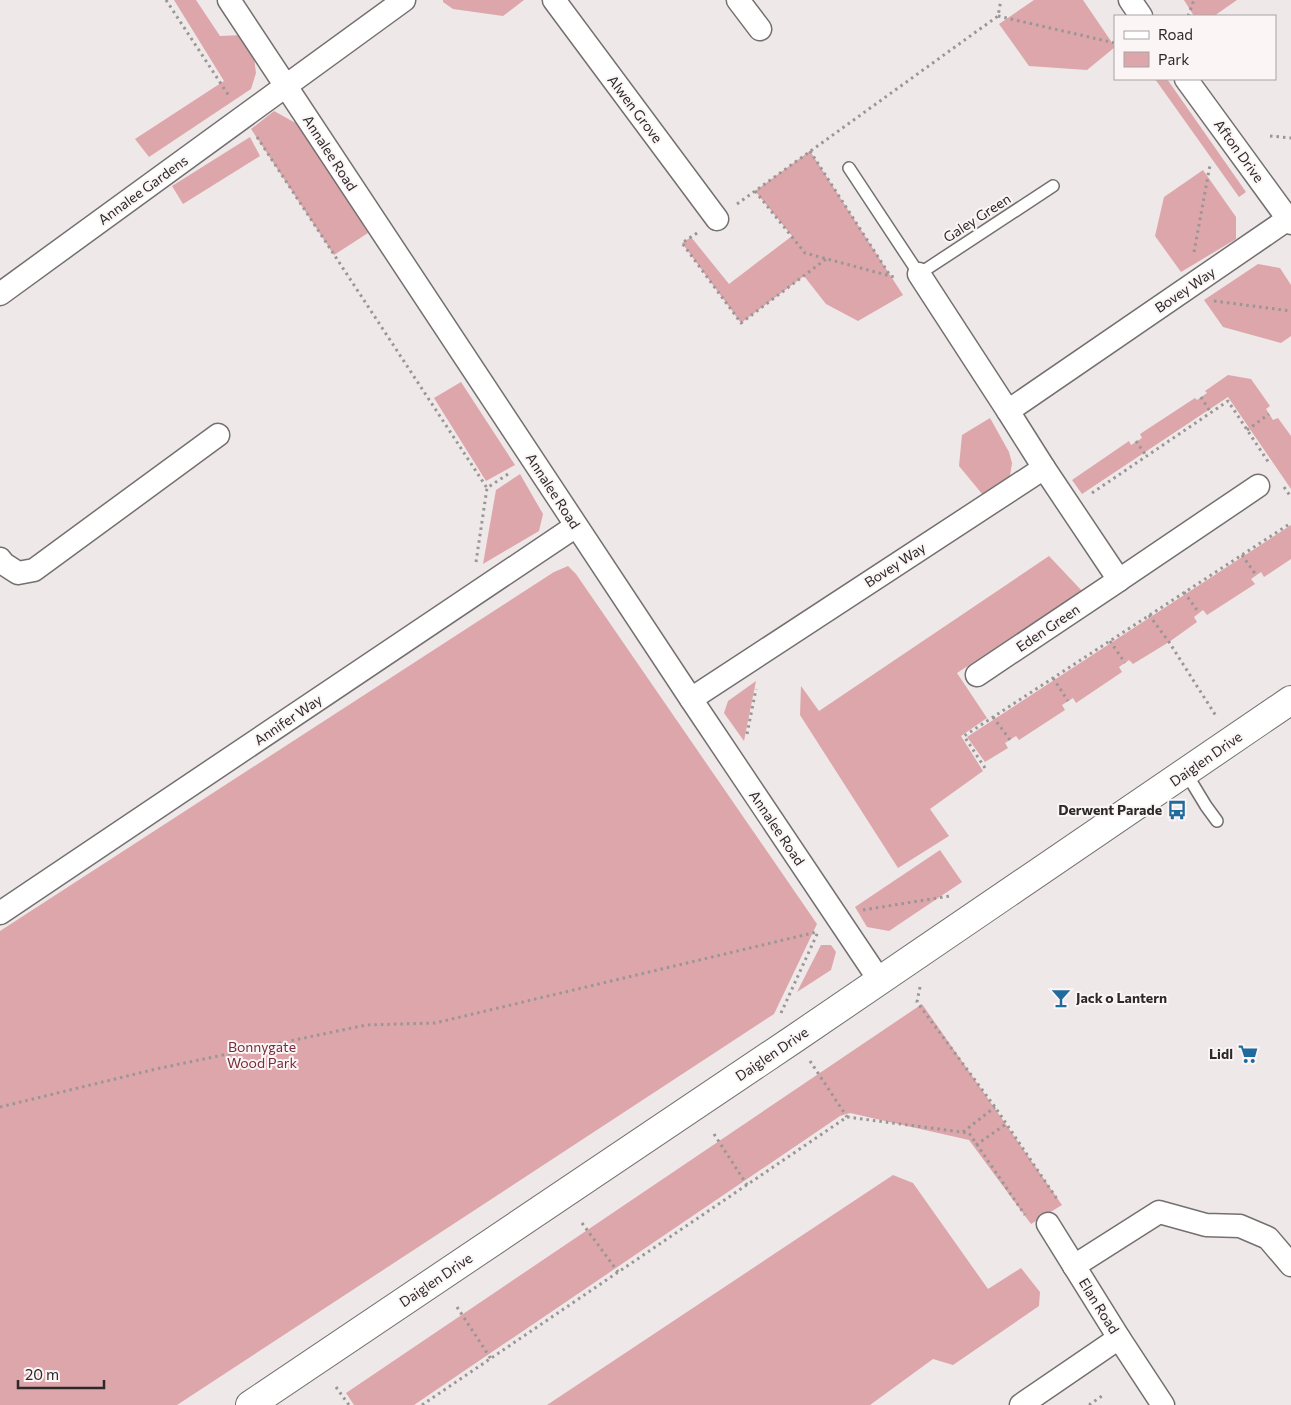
<svg xmlns="http://www.w3.org/2000/svg" width="1291" height="1405" viewBox="0 0 1291 1405" font-family="Commissioner,sans-serif">
	<style>
		.green { fill: #dda6ab }
		.lines { fill: none; stroke-linecap: round; stroke-linejoin: round }
		.lane-casing { stroke: #757070; stroke-width: 14 }
		.street-casing { stroke: #757070; stroke-width: 25 }
		.secondary-casing { stroke: #757070; stroke-width: 30 }
		.path { stroke: #9b9696; stroke-width: 3; stroke-dasharray: 2.5 4; stroke-linecap: butt }
		.lane { stroke: #fff; stroke-width: 11 }
		.street { stroke: #fff; stroke-width: 22 }
		.secondary { stroke: #fff; stroke-width: 28 }
		.labels { text-anchor: middle; stroke-width: 4; stroke-linejoin: round; paint-order: stroke }
		.street-label { font-size: 14px; fill: #2c292a; stroke: #fbf5f6 }
		.poi-label { font-size: 14px; font-weight: bold; fill: #2c292a; stroke: #fbf5f6; text-anchor: end }
		.park-label { font-size: 14px; fill: #782c39; stroke: #fbf5f6 }
	</style>
	<rect width="100%" height="100%" fill="#eee8e8"/>
	<!-- green -->
	<g class="green">
		<polygon points="174,0 196,0 220,36 242,35 254,58 256,73 251,89 149,157 135,139 224,81"/>
		<polygon points="443,0 524,0 503,16 453,9 443,2"/>
		<polygon points="1034,0 1083,0 1115,47 1087,70 1029,66 999,24"/>
		<polygon points="1184,0 1237,0 1214,16 1194,16"/>
		<polygon points="1155,79 1167,79 1246,192 1239,197"/>
		<polygon points="274,111 301,126 368,233 334,255 251,129"/>
		<polygon points="250,137 260,156 183,204 172,186"/>
		<polygon points="810,151 903,295 858,321 826,304 804,276 741,323 682,243 691,237 729,284 792,236 755,191"/>
		<polygon points="1203,170 1236,217 1236,239 1181,272 1155,236 1164,197"/>
		<polygon points="1258,264 1280,268 1291,285 1291,336 1281,343 1223,327 1204,300"/>
		<polygon points="1228,375 1251,379 1270,406 1266,409 1273,420 1278,418 1291,436 1291,489 1228,397 1082,494 1072,480 1129,441 1131,445 1142,438 1140,434 1195,398 1197,400 1207,393 1205,391"/>
		<polygon points="461,382 515,465 486,481 434,398"/>
		<polygon points="990,418 1009,452 1012,463 1010,476 983,495 959,466 962,435"/>
		<polygon points="520,474 543,514 539,531 483,564 496,490"/>
		<polygon points="1291,525 1291,559 1264,577 1261,572 1251,579 1255,584 1207,615 1203,610 1194,617 1197,622 1169,642 1133,664 1129,660 1119,667 1122,672 1076,703 1073,698 1062,705 1065,710 1019,740 1016,736 1005,743 1008,748 985,762 967,737"/>
		<polygon points="1049,556 1082,591 957,673 987,718 961,736 983,771 930,809 949,836 898,868 800,715 801,686 819,711"/>
		<polygon points="568,566 576,574 817,924 774,1014 177,1405 0,1405 0,931 554,572"/>
		<polygon points="756,681 744,741 724,713 728,701"/>
		<polygon points="940,850 962,882 889,931 867,927 855,907"/>
		<polygon points="821,945 831,945 836,952 831,970 797,992"/>
		<polygon points="922,1004 1062,1205 1031,1224 969,1140 850,1113 840,1116 414,1405 354,1405 346,1393"/>
		<polygon points="893,1175 913,1183 988,1289 1021,1268 1040,1292 1039,1306 953,1365 933,1359 870,1405 547,1405"/>
	</g>
	<g class="lines">
		<defs>
			<g id="lane">
				<polyline points="849,168 919,274 1053,186"/>
				<polyline points="1186,773 1206,806 1217,821"/>
			</g>
			<g id="street">
				<polyline points="229,0 691,699 880,981"/>
				<polyline points="554,0 717,219"/>
				<polyline points="738,0 760,29"/>
				<polyline points="1130,0 1141,16"/>
				<polyline points="1186,79 1291,223"/>
				<polyline points="919,274 1008,411"/>
				<polyline points="0,294 404,0"/>
				<polyline points="1044,468 1119,580 1258,486"/>
				<polyline points="0,559 4,564 18,573 34,570 218,435"/>
				<polyline points="977,675 1119,580"/>
				<polyline points="691,699 1044,468 1008,411 1288,219"/>
				<polyline points="0,913 576,526"/>
				<polyline points="1074,1266 1159,1212 1206,1225 1240,1226 1268,1238 1291,1265"/>
				<polyline points="1119,1338 1163,1405"/>
				<polyline points="1021,1405 1119,1338 1048,1224"/>
			</g>
			<polyline id="secondary" points="250,1405 794,1039 1291,700"/>
		</defs>
		<!-- lane casing -->
		<use href="#lane" class="lane-casing"/>
		<!-- street casing -->
		<use href="#street" class="street-casing"/>
		<!-- secondary casing -->
		<use href="#secondary" class="secondary-casing"/>
		<!-- path -->
		<g class="path">
			<polyline points="166,0 229,96"/>
			<polyline points="998,16 1115,43"/>
			<polyline points="1188,16 1194,0"/>
			<polyline points="1270,136 1291,138"/>
			<polyline points="257,137 487,488"/>
			<polyline points="810,151 891,277"/>
			<polyline points="755,191 805,253 894,277"/>
			<polyline points="737,204 998,16 1001,0"/>
			<polyline points="697,233 682,243 741,323 826,259"/>
			<polyline points="1194,252 1210,165"/>
			<polyline points="1214,301 1291,311"/>
			<polyline points="1201,397 1211,413"/>
			<polyline points="1247,430 1269,414"/>
			<polyline points="1136,441 1147,457"/>
			<polyline points="1284,487 1291,497"/>
			<polyline points="1092,493 1228,401 1269,463"/>
			<polyline points="1242,555 1256,575"/>
			<polyline points="476,562 487,488 511,472"/>
			<polyline points="1184,592 1199,613"/>
			<polyline points="1149,615 1169,642 1216,716"/>
			<polyline points="1110,641 1125,663"/>
			<polyline points="1053,678 1068,701"/>
			<polyline points="993,717 1010,740"/>
			<polyline points="747,734 756,689"/>
			<polyline points="985,768 964,736 1291,523"/>
			<polyline points="863,910 950,896"/>
			<polyline points="920,987 917,1002 995,1107 1057,1199"/>
			<polyline points="781,1013 818,932"/>
			<polyline points="810,1061 847,1117"/>
			<polyline points="0,1107 156,1069 366,1025 435,1023 817,932"/>
			<polyline points="963,1132 995,1107"/>
			<polyline points="714,1134 747,1185"/>
			<polyline points="976,1145 1006,1124"/>
			<polyline points="582,1223 618,1272"/>
			<polyline points="457,1307 491,1359"/>
			<polyline points="336,1387 349,1405"/>
			<polyline points="422,1405 847,1117 969,1133 1025,1215"/>
			<polyline points="1089,1405 1102,1396"/>
		</g>
		<!-- lane -->
		<use href="#lane" class="lane"/>
		<!-- street -->
		<use href="#street" class="street"/>
		<!-- secondary -->
		<use href="#secondary" class="secondary"/>
	</g>
	<!-- icons -->
	<defs>
		<symbol id="bus-bare" viewBox="-9 -9 18 18"><path d="M-5-6H5V4H4V6H2V4H-2V6H-4V4H-5ZM-3.5-4V0h7V-4ZM-3.5 1.2v1.5H-2V1.2ZM2 1.2v1.5H3.5V1.2Z" fill="#1f6b9e" stroke="#fbf5f6" stroke-width="2.5" paint-order="stroke"/></symbol>
		<symbol id="bar-bare" viewBox="-9 -9 18 18"><path d="M-6-5H6L.8 .8V4.5H3.5V6h-7V4.5H-.8V.8Z" fill="#1f6b9e" stroke="#fbf5f6" stroke-width="2.5" paint-order="stroke"/></symbol>
		<symbol id="supermarket-bare" viewBox="-9 -9 18 18"><path d="M-6-5.5h2.5l.6 2H6L4.5 2H-2.5L-4.4-4H-6ZM-1.5 3.2a1.3 1.3 0 1 0 .1 0ZM3 3.2a1.3 1.3 0 1 0 .1 0Z" fill="#1f6b9e" stroke="#fbf5f6" stroke-width="2.5" paint-order="stroke"/></symbol>
	</defs>
	<g fill-rule="evenodd">
		<use href="#bus-bare" x="1163" y="796" width="28" height="28"/>
		<use href="#bar-bare" x="1047" y="984" width="28" height="28"/>
		<use href="#supermarket-bare" x="1234" y="1040" width="28" height="28"/>
	</g>
	<g class="labels">
		<!-- street labels -->
		<g class="street-label">
			<text transform="translate(635 109) rotate(53)" y="5">Alwen Grove</text>
			<text transform="translate(1239 151) rotate(54)" y="5">Afton Drive</text>
			<text transform="translate(330 153) rotate(57)" y="5">Annalee Road</text>
			<text transform="translate(143 190) rotate(-36)" y="5">Annalee Gardens</text>
			<text transform="translate(977 218) rotate(-33)" y="5">Galey Green</text>
			<text transform="translate(1185 290) rotate(-34)" y="5">Bovey Way</text>
			<text transform="translate(553 491) rotate(57)" y="5">Annalee Road</text>
			<text transform="translate(895 565) rotate(-33)" y="5">Bovey Way</text>
			<text transform="translate(1048 628) rotate(-34)" y="5">Eden Green</text>
			<text transform="translate(288 720) rotate(-34)" y="5">Annifer Way</text>
			<text transform="translate(1206 759) rotate(-35)" y="5">Daiglen Drive</text>
			<text transform="translate(777 828) rotate(56)" y="5">Annalee Road</text>
			<text transform="translate(772 1054) rotate(-34)" y="5">Daiglen Drive</text>
			<text transform="translate(436 1280) rotate(-34)" y="5">Daiglen Drive</text>
			<text transform="translate(1099 1306) rotate(58)" y="5">Elan Road</text>
		</g>
		<!-- poi labels -->
		<g class="poi-label">
			<text x="1162" y="815">Derwent Parade</text>
			<text x="1076" y="1003" text-anchor="start">Jack o Lantern</text>
			<text x="1233" y="1059">Lidl</text>
		</g>
		<!-- park labels -->
		<g class="park-label">
			<text x="262" y="1052">Bonnygate<tspan x="262" dy="16">Wood Park</tspan></text>
		</g>
	</g>
	<!-- legend -->
	<rect x="1114" y="15" width="162" height="65" fill="#fbf5f6" stroke="#a8a3a4"/>
	<rect x="1124" y="31" width="25" height="8" fill="#ffffff" stroke="#a8a3a4"/>
	<text x="1158" y="40" font-size="15" fill="#2c292a">Road</text>
	<rect x="1124" y="52" width="25" height="15" fill="#dda6ab" stroke="#a8a3a4"/>
	<text x="1158" y="65" font-size="15" fill="#2c292a">Park</text>
	<!-- scale -->
	<path d="M18 1380v8h86v-8" fill="none" stroke="#2c292a" stroke-width="2.5"/>
	<text x="25" y="1380" font-size="15" fill="#2c292a" stroke="#fbf5f6" stroke-width="4" paint-order="stroke">20 m</text>
</svg>
